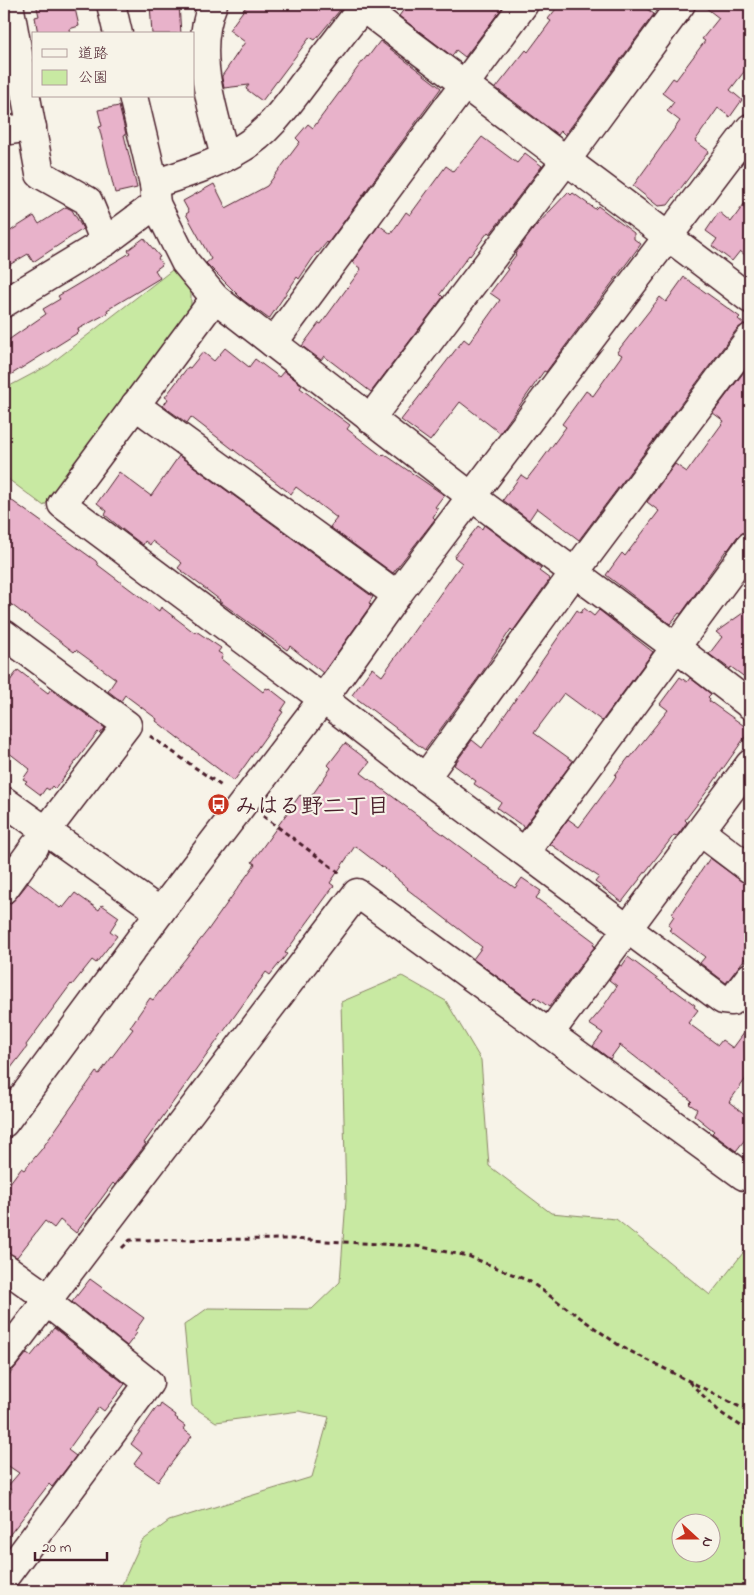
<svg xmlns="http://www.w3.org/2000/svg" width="754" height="1595" viewBox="0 0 754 1595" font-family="'Indie Flower','Klee One',sans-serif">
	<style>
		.green { fill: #c8e9a2; stroke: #898466; fill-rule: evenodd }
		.building { fill: #e8b2ca; stroke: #4a1f2b }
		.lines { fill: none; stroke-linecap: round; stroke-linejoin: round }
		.street-casing { stroke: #4a1f2b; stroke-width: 31 }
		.secondary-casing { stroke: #4a1f2b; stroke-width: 31 }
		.path { stroke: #4a1f2b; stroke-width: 3; stroke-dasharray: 5 4; stroke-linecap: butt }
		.street { stroke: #f7f3e8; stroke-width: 28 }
		.secondary { stroke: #f7f3e8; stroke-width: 28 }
		.labels { text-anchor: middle; stroke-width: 4.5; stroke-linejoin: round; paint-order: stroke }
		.poi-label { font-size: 22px; font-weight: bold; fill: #4a1f2b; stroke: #f7f3e8; text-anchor: start }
	</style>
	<rect width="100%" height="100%" fill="#f7f3e8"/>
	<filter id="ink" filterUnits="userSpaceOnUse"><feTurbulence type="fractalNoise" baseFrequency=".02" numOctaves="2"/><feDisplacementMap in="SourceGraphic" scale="10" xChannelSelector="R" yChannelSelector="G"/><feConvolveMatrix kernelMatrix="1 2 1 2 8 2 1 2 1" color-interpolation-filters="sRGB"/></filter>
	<g filter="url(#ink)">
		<!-- green -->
		<g class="green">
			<polygon points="176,267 191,292 191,309 44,506 4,476 4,389 49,365"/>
			<path d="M402,976L446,1001L481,1060L489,1166L551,1213L616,1219L710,1295L750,1244V1591H119L142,1541L169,1521L312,1477L329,1417L299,1411L216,1422L192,1406L184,1325L208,1308L312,1309L340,1282L346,1200L341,1002ZM682,1522H712V1552H682Z"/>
		</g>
		<!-- building -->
		<g class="building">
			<polygon points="36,4 74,4 79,26 69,29 70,34 38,34 35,17 39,16"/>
			<polygon points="150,4 179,4 181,34 152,34"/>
			<polygon points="248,4 345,4 315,40 310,37 262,101 246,89 249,85 224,88 222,78 222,76 245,42 229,30"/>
			<polygon points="408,4 505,4 465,57 456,50 452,56 399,16"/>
			<polygon points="560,4 640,4 654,14 565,135 561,131 558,135 496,88 526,50 528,52 551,21 548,19"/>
			<polygon points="701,4 750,4 750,64 730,90 742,100 730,117 718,108 695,141 709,151 668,205 658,206 633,186 680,121 667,111 674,102 662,93 673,78 676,80 705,41 702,39 719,18"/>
			<polygon points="380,41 441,88 328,243 327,242 318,253 317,252 299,279 297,277 269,319 243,300 206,263 211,259 186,214 189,212 183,201 214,184 226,208 267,186 300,142 296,138 308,124 313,128 359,66 367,56 368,57"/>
			<polygon points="119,106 126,134 124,135 137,188 115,193 99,127 102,126 98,110"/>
			<polygon points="482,137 517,163 525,153 542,166 490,234 488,232 470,256 469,255 440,294 443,297 371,392 324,356 321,360 302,346 319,323 321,324 361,269 352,262 379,225 391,234 406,212 410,215 446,166 453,171 464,158 465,158"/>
			<polygon points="568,192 571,195 573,193 595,209 598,206 634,233 634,239 641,244 546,372 544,371 500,433 460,402 430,441 401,420 464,339 469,343 500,300 490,293 508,269 506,268 516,255 515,254 535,227"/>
			<polygon points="750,196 750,259 740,251 732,261 712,246 717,239 706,231 719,212 731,222"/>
			<polygon points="66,207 72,210 83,229 33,262 28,254 4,268 4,235 34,216 39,224"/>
			<polygon points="144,238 160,257 158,258 162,265 155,270 160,278 107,310 108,313 78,329 79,332 4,379 4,343 46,314 43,309 60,299 58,296 130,253 128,250"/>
			<polygon points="684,277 740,317 738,319 744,324 737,329 579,540 537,508 529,520 503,500 521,475 527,479 541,461 566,427 562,424 586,391 593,396 622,355 617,352 660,297 666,302"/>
			<polygon points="225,348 249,367 255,359 279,377 284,371 302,385 300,388 350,425 347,429 382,456 384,454 444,495 435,507 438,509 433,517 435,519 393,573 330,527 337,518 296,487 291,494 191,417 187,423 163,406 168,399 165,397 188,367 190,368 203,352 214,361"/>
			<polygon points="750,364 750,524 745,531 737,537 728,550 727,549 681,614 679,613 670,624 606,575 622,553 625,556 659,511 647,502 675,464 687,472 724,421 713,413"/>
			<polygon points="179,456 373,597 369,603 371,605 323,673 290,646 287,650 219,601 220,600 178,568 182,563 152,541 150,545 145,541 143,545 127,533 105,515 107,511 97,503 119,472 151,496"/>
			<polygon points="4,495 96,561 98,565 159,611 161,607 195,633 196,631 221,648 218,652 223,655 221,659 263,692 266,688 268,689 269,688 287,702 281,711 283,712 234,781 156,721 157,719 125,695 121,701 108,691 116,679 76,650 74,652 4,599"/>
			<polygon points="484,525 541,568 539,571 550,579 513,631 511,629 481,674 425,750 352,695 372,668 382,676 462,563 454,557 478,526 482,529"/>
			<polygon points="584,608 594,616 599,610 653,652 602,721 564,693 534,733 573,761 524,827 497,808 501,802 474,784 476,781 454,765 472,740 482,748 577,610 581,613"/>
			<polygon points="750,608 750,681 731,667 730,669 709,654 722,637 716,632"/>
			<polygon points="18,670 48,693 51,689 105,728 100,734 98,732 55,789 52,786 49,790 46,788 41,795 25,783 27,781 23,779 30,769 4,749 11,739 5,736 9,730 4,726 4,689"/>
			<polygon points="680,677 687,682 690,678 711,694 708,697 710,699 709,701 750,730 708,790 685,820 687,822 677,836 674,835 622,902 595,882 599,877 550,844 568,819 579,827 613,781 616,776 615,775 629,757 630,758 668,710 660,704"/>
			<polygon points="345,743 370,762 361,773 515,888 522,878 541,891 536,898 595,942 593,945 595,946 549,1007 535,997 531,1001 473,959 482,947 407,889 408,888 398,880 398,879 355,846 330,883 334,886 285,953 287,954 270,975 266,972 144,1143 146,1144 115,1185 113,1183 76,1233 60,1220 54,1228 45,1221 17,1257 4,1252 4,1191 21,1168 24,1170 41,1150 96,1072 99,1074 133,1029 130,1027 150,998 153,1000 208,930 255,864 252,862 300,795 308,801 331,768 328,765"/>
			<polygon points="710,858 741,881 750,884 750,952 726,983 700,963 705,957 669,930 672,928 668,925 674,916 672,914"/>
			<polygon points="28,883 60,908 62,906 63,908 75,893 99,910 102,905 119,917 110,931 117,936 96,963 92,960 72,985 71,984 26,1045 27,1047 4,1077 4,904 11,903 16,898"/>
			<polygon points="628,957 672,990 673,989 695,1005 694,1007 698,1010 688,1023 718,1045 722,1040 733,1048 750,1025 750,1073 729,1102 750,1118 750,1133 736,1151 712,1133 714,1131 694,1115 697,1109 689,1104 692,1101 620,1045 610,1059 593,1046 603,1033 589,1024 601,1010 617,986 609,980 620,965 622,966"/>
			<polygon points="90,1279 144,1318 135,1331 137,1333 127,1346 72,1302"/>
			<polygon points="54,1328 125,1384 104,1411 99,1407 68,1450 76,1456 52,1487 49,1484 4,1542 4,1503 12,1491 7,1487 19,1473 4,1463 4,1381 27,1353 31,1356"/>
			<polygon points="161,1404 176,1415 175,1417 178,1419 177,1420 185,1426 183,1429 192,1436 158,1481 134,1464 142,1453 131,1444 157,1407 159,1408"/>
		</g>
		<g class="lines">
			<defs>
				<g id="street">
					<polyline points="9,4 40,174 88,201 105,242"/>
					<path d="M213,4C192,53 213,108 225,157"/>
					<polyline points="4,131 32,127"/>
					<polyline points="215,298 62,504 323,699 425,778 723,1000 732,1001 750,977"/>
					<polyline points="4,303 105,242 156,204"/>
					<polyline points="273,343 524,4"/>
					<polyline points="135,405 397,595"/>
					<polyline points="370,419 567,159 681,4"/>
					<polyline points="4,634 127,725 46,831"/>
					<polyline points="425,778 574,573 750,338"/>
					<polyline points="701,832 750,869"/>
					<polyline points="525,852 750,546"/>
					<polyline points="4,889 35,846"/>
					<polyline points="549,1034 750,764"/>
					<polyline points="4,1267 49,1299 53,1307 149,1383 4,1578"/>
					<polyline points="4,1357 357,893 744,1176 750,1176"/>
				</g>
				<g id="secondary">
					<polyline points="111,4 118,34"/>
					<path d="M362,7C491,106 622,200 750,299"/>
					<polyline points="133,96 154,184 156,204 185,262 215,298 472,497 675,647 750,705"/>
					<path d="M154,184C184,174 215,165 242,148C269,132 288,104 307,79C326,54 346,29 365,4"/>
					<polyline points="4,801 160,912"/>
					<polyline points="4,1123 160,912 323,699 397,595 750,128"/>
				</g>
			</defs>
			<!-- street casing -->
			<use href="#street" class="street-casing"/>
			<!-- secondary casing -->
			<use href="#secondary" class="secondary-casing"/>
			<!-- path -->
			<g class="path">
				<polyline points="150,736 223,787"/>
				<polyline points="263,816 341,874"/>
				<polyline points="122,1248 130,1240 292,1239 416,1246 468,1256 529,1281 620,1346 750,1412"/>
				<polyline points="689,1382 721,1413 750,1432"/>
			</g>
			<!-- street -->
			<use href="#street" class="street"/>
			<!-- secondary -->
			<use href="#secondary" class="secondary"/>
		</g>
	</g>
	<!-- icons -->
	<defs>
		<symbol id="bus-disc" viewBox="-11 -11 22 22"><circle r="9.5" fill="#c8321e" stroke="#f7f3e8"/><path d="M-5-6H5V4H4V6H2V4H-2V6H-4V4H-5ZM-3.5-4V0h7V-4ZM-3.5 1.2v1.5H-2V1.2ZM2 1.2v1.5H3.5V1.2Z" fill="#fff"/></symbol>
	</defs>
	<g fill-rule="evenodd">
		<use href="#bus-disc" x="206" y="792" width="25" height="25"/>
	</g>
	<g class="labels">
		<!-- poi labels -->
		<g class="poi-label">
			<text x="235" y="813">みはる野二丁目</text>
		</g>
	</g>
	<!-- margin -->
	<rect width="754" height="1595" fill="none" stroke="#f7f3e8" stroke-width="20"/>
	<rect x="10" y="10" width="734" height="1575" fill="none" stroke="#4a1f2b" stroke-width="2" filter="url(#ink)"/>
	<!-- legend -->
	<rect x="32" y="32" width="162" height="65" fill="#f7f3e8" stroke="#b29e9c"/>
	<rect x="42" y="49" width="25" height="8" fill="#f7f3e8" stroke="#b29e9c"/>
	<text x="78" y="58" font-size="15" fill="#4a1f2b">道路</text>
	<rect x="42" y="70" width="25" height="15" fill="#c8e9a2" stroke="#b29e9c"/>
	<text x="78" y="82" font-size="15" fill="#4a1f2b">公園</text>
	<!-- north arrow -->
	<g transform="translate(696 1538) rotate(111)"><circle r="24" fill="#f7f3e8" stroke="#b29e9c"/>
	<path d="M0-4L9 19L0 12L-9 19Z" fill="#c8321e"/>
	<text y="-8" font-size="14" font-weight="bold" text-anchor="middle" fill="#4a1f2b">N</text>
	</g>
	<!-- scale -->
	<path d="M35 1552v8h72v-8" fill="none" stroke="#4a1f2b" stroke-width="2.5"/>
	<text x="42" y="1552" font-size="15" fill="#4a1f2b" stroke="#f7f3e8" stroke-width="4" paint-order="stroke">20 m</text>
</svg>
